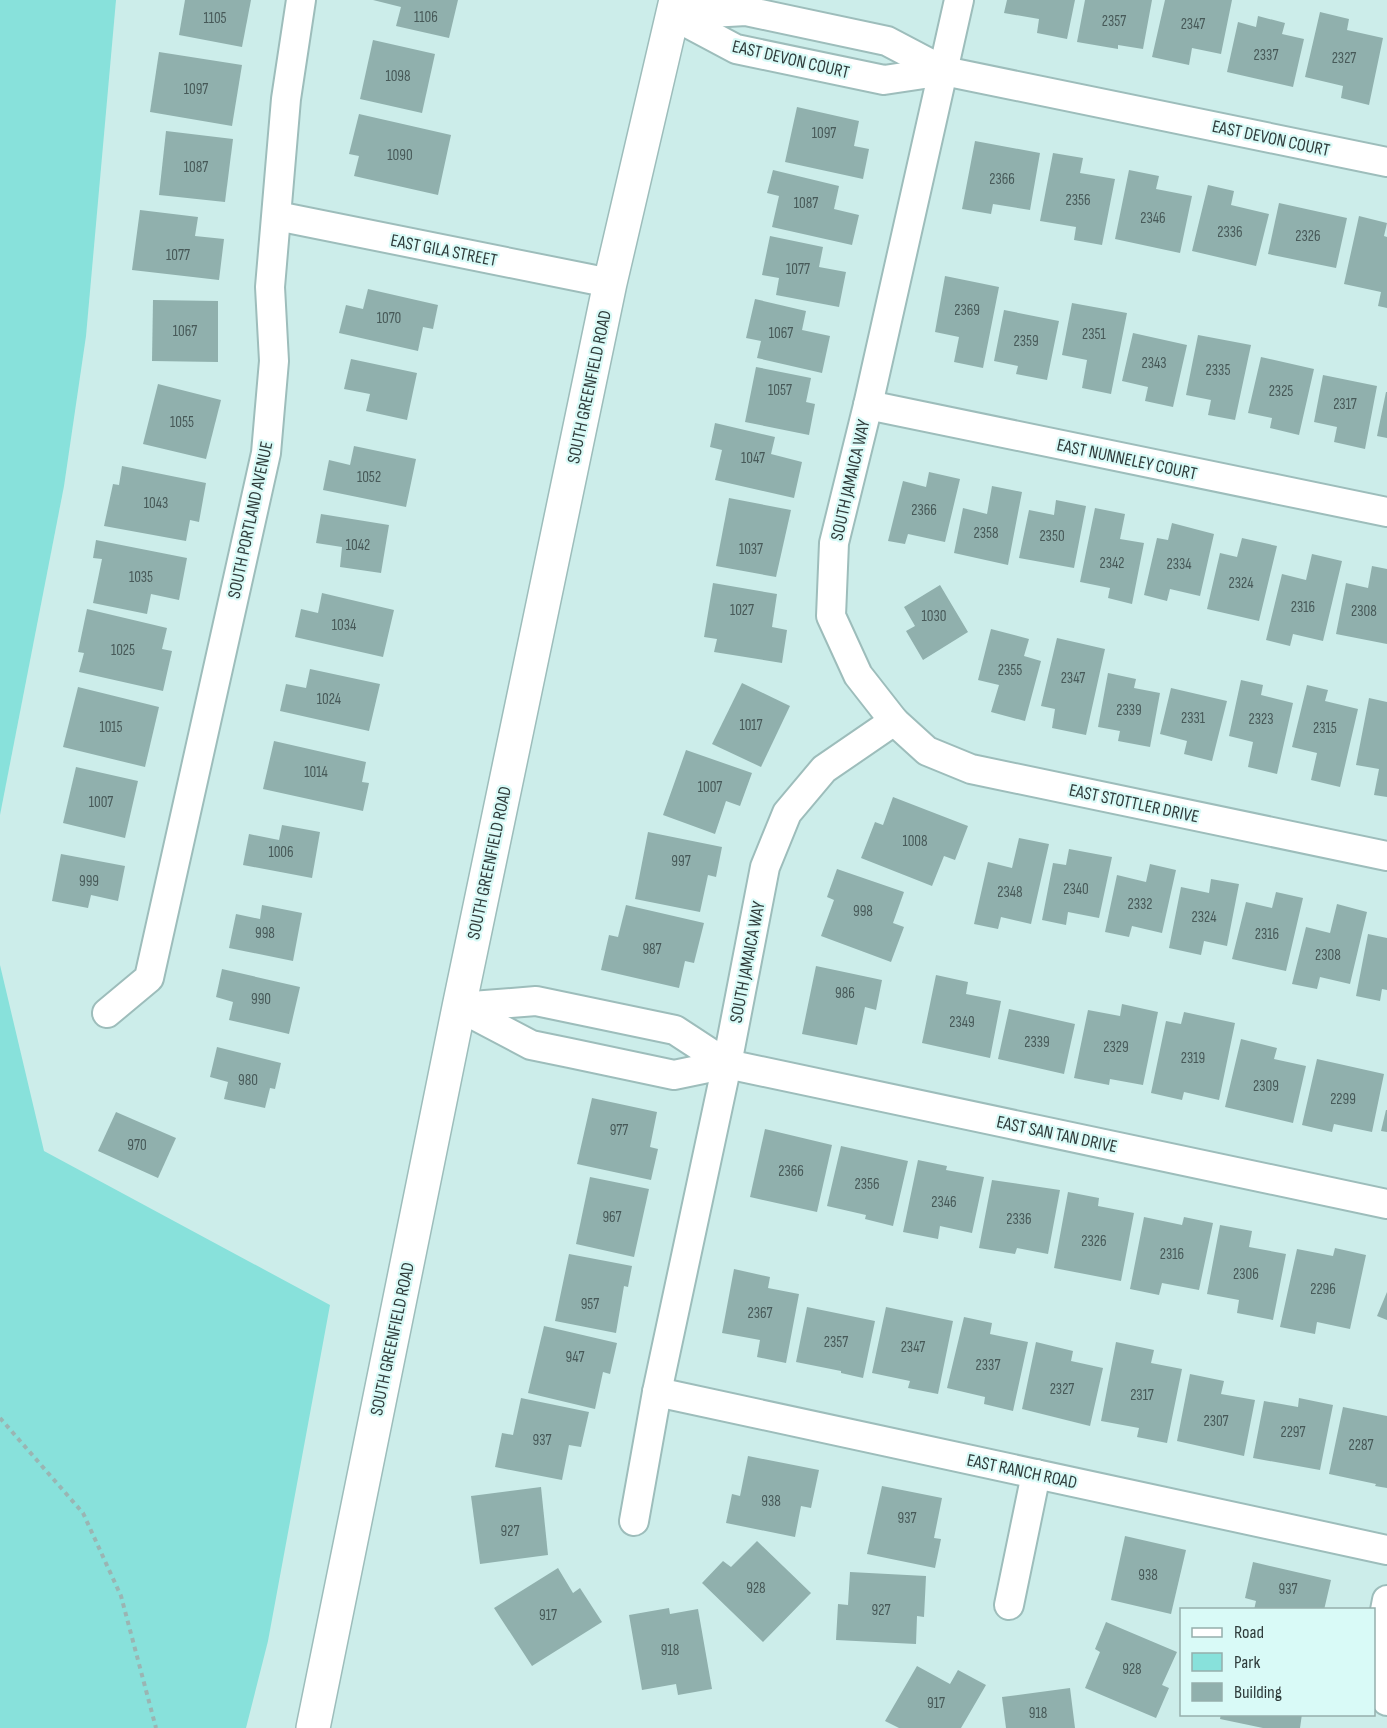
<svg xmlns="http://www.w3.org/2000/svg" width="1387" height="1728" viewBox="0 0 1387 1728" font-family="'Sofia Sans Condensed',sans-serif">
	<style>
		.green { fill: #88e1db }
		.building { fill: #90b0ad }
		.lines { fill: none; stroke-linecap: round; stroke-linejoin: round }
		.minor-casing { stroke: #9dbdbb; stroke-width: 32 }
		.secondary-casing { stroke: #9dbdbb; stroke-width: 36 }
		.path { stroke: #9ab5b3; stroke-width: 4; stroke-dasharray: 4.5 4.5; stroke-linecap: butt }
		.minor { stroke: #fff; stroke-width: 28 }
		.secondary { stroke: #fff; stroke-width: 33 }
		.labels { text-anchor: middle; stroke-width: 4.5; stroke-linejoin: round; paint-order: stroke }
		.number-label { font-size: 15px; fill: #475958 }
		.street-label { font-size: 18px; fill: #2f3c3b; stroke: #d9faf7 }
	</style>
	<rect width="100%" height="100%" fill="#ccedea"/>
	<!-- green -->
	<g class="green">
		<polygon points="0,0 116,0 86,336 64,486 0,815"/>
		<polygon points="0,965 44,1151 330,1305 268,1641 246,1728 0,1728"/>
	</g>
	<!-- building -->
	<g class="building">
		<polygon points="185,0 251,0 242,47 179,35"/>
		<polygon points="373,0 458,0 449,38 396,26 401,7"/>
		<polygon points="1007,0 1075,0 1067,39 1037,33 1039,19 1004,13"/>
		<polygon points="1085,0 1152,0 1143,49 1118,45 1118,49 1077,42"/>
		<polygon points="1165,0 1232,0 1221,54 1192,48 1189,65 1152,57"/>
		<polygon points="1320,12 1349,19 1347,30 1383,38 1369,105 1341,98 1343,86 1305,77"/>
		<polygon points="1258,16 1285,23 1282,34 1304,39 1293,87 1227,72 1238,22 1256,27"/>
		<polygon points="373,40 435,54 422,113 360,99"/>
		<polygon points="159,52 242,65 232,126 150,112"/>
		<polygon points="797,107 859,121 854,146 869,149 863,179 785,162"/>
		<polygon points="359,114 451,135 438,195 354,176 359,156 349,154"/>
		<polygon points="166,131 233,139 225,202 159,195"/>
		<polygon points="975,141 1040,153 1030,210 993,204 991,214 962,209"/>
		<polygon points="1053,153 1083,158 1080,173 1115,179 1102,245 1074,240 1076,227 1040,221"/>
		<polygon points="773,170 839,186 834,209 859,215 852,245 772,227 779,196 767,193"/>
		<polygon points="1129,170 1159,176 1156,189 1192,196 1180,253 1115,239"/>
		<polygon points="1208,185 1234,191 1231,205 1269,214 1256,266 1192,251"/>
		<polygon points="1279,203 1347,218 1336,268 1268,254"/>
		<polygon points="140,210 198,217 195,236 224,239 219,280 132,270"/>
		<polygon points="1359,216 1387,223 1384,236 1387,237 1387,308 1378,306 1381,292 1344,284"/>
		<polygon points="770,236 823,247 819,267 846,272 839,307 776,295 779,278 762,275"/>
		<polygon points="945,276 999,287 983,368 954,362 959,337 935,332"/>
		<polygon points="368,289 438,305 433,329 423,327 418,351 339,333 346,305 363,309"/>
		<polygon points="755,299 806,311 802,330 830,336 822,373 757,358 761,341 746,338"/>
		<polygon points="153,300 218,301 218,362 152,361"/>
		<polygon points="1072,303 1127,313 1111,394 1082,388 1087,360 1062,355"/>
		<polygon points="1004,310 1059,321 1047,380 1016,374 1018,366 994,361"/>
		<polygon points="1133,333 1187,345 1173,407 1145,401 1148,387 1122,381"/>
		<polygon points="1198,335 1251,345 1235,420 1208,415 1211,400 1186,395"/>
		<polygon points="1261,357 1314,369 1299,435 1270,428 1272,418 1248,413"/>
		<polygon points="351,359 417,373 407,420 366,411 370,394 344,389"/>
		<polygon points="756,367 811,378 806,402 815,404 809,435 745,422"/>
		<polygon points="1323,375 1377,386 1365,449 1334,442 1337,427 1314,422"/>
		<polygon points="158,384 221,400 206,459 143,444"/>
		<polygon points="1386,392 1387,392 1387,438 1377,436"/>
		<polygon points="715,423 775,437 771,454 802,462 794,498 715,480 722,450 710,447"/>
		<polygon points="354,446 416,459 406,507 323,490 329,460 350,465"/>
		<polygon points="122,466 206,483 199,522 190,520 186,541 104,526 113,484 119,485"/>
		<polygon points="929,472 960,479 945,542 908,534 905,544 888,541 903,481 926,487"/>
		<polygon points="992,486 1022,492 1008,565 954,553 963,508 987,514"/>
		<polygon points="729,498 791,510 776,577 716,566"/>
		<polygon points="1056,500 1086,506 1074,568 1019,558 1029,510 1054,515"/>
		<polygon points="1095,508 1125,514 1120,539 1144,543 1132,604 1108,598 1110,588 1080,582"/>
		<polygon points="321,514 389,525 381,573 340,567 342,547 316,543"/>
		<polygon points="1172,523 1214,534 1200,596 1170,589 1167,601 1144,595 1157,538 1168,540"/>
		<polygon points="1242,538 1277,546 1259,621 1207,609 1220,553 1237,557"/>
		<polygon points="96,540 187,558 179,600 151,594 147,614 93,603 102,559 93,558"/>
		<polygon points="1312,554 1342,561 1323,641 1293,634 1290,646 1266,640 1282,574 1306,580"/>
		<polygon points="1372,566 1387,569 1387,644 1336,634 1346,583 1368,588"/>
		<polygon points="713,583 777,594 772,627 787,630 782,663 714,652 717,639 704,637"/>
		<polygon points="940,585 968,632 923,660 906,631 915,626 904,607"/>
		<polygon points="322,593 394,610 383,657 295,637 301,609 318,613"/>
		<polygon points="87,609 167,628 162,649 172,651 163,691 79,672 84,653 78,652"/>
		<polygon points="991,629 1029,639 1024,656 1041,661 1025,721 991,712 999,685 978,680"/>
		<polygon points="1057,638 1105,649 1086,735 1052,728 1055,709 1041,706"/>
		<polygon points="310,669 380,684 369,731 280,711 286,684 306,688"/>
		<polygon points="1108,673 1136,679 1134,688 1160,693 1150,747 1118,741 1120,731 1098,727"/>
		<polygon points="1241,680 1263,685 1261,695 1293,703 1277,774 1248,767 1253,742 1229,736"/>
		<polygon points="742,683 790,706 761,767 712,744"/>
		<polygon points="1307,685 1328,690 1325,701 1358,709 1340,787 1311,780 1317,753 1292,747"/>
		<polygon points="78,687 159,707 145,767 63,747"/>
		<polygon points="1171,688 1227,701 1212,761 1184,754 1187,741 1160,734"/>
		<polygon points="1369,698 1387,702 1387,797 1374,795 1379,769 1356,765"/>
		<polygon points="274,741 366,762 362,782 369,783 363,811 263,789"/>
		<polygon points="686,750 752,773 740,806 726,801 715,834 663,815"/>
		<polygon points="76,767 138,781 125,838 63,823"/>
		<polygon points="893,797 968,826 955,860 944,856 932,886 861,858 875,822 883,825"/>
		<polygon points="282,825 320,832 312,878 243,865 249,834 279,840"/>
		<polygon points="648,832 722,847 716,877 708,875 700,912 635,899"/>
		<polygon points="1019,838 1049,844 1031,924 1001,917 998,929 974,924 988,862 1012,868"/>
		<polygon points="1069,849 1112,857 1099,918 1068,912 1066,925 1042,920 1053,863 1066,865"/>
		<polygon points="61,854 125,866 118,901 91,895 88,908 52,901"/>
		<polygon points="1150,864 1176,870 1162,933 1132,926 1129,937 1105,932 1117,875 1146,882"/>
		<polygon points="837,869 904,892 893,923 904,927 891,962 821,936 834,900 827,897"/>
		<polygon points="1211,879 1239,884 1227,946 1204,941 1201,955 1169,948 1181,887 1209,893"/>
		<polygon points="1276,892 1303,898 1286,971 1232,959 1246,902 1272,908"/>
		<polygon points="1337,904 1367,912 1350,984 1320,977 1317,989 1292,984 1306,927 1330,933"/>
		<polygon points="262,905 302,913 293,961 229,948 236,914 260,919"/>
		<polygon points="626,905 704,923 694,963 685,961 679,988 601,970 609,935 618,937"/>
		<polygon points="1368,934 1387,938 1387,990 1382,989 1380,1001 1356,996"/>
		<polygon points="816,966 882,980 876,1010 865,1007 857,1045 802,1034"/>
		<polygon points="222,969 300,987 289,1034 229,1020 233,1002 216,997"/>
		<polygon points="936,975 968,982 966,994 1001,1001 990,1058 922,1043"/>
		<polygon points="1122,1004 1158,1012 1143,1085 1110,1079 1109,1085 1074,1078 1088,1010 1120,1016"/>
		<polygon points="1009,1009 1075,1024 1064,1074 998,1059"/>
		<polygon points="1184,1012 1235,1023 1219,1100 1184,1092 1182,1100 1151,1093 1166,1021 1181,1024"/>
		<polygon points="1241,1039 1277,1048 1274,1059 1306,1066 1293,1123 1225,1107"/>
		<polygon points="217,1047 281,1063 275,1089 270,1088 265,1108 224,1099 228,1082 210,1077"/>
		<polygon points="1317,1059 1384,1074 1372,1132 1334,1124 1332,1132 1302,1125"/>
		<polygon points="592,1098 657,1112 650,1147 658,1149 651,1180 577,1164"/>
		<polygon points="1386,1110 1387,1110 1387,1132 1381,1131"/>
		<polygon points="116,1112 176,1138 158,1178 98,1151"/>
		<polygon points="765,1129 832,1145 817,1212 750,1197"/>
		<polygon points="841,1146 908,1161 893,1226 865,1219 866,1215 827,1206"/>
		<polygon points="918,1160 947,1166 946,1170 984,1177 972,1233 940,1226 938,1239 903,1232"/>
		<polygon points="590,1177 649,1189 634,1257 576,1244"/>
		<polygon points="992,1180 1060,1190 1048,1254 1017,1248 1015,1254 979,1248"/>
		<polygon points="1068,1192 1099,1198 1098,1206 1134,1213 1121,1281 1054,1268"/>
		<polygon points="1144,1217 1182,1225 1184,1217 1213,1223 1199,1290 1162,1283 1159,1295 1130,1289"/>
		<polygon points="1220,1225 1252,1231 1249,1247 1286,1254 1273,1320 1237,1313 1239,1300 1207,1294"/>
		<polygon points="1335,1248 1366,1255 1350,1329 1317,1322 1315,1334 1280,1327 1297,1249 1333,1256"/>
		<polygon points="569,1254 632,1266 628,1287 624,1286 616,1333 555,1321"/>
		<polygon points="734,1269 770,1277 768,1288 799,1294 786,1363 757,1357 760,1340 722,1333"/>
		<polygon points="1387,1292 1387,1320 1377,1316"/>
		<polygon points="807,1307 875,1321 863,1378 841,1373 841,1371 796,1362"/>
		<polygon points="886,1307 953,1321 938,1394 908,1388 910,1381 872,1373"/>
		<polygon points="964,1317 992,1323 990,1334 1028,1342 1013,1411 984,1404 985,1397 947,1388"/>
		<polygon points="544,1326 617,1343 610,1374 603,1372 595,1409 528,1393"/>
		<polygon points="1036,1342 1073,1351 1071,1361 1103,1368 1090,1426 1022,1409"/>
		<polygon points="1116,1342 1154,1350 1151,1363 1182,1369 1167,1443 1137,1437 1139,1428 1101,1421"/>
		<polygon points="1190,1374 1224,1381 1221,1394 1255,1400 1244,1456 1177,1441"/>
		<polygon points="521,1398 589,1412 581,1447 569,1445 562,1480 495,1467 502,1433 513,1435"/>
		<polygon points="1299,1398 1333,1405 1320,1470 1253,1458 1264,1401 1298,1407"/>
		<polygon points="1343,1407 1387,1416 1387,1488 1375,1486 1376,1484 1329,1474"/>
		<polygon points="748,1456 819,1470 811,1508 801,1506 795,1537 726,1523 732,1494 740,1496"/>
		<polygon points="882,1486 942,1498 934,1538 941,1539 935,1568 867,1554"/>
		<polygon points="541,1487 548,1555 480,1564 471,1496"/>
		<polygon points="1125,1536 1186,1550 1171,1614 1111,1600"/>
		<polygon points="757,1541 811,1593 763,1642 702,1583 723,1561 731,1567"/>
		<polygon points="1253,1562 1331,1580 1324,1610 1254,1610 1256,1601 1245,1598"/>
		<polygon points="558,1568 573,1593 580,1588 602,1622 532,1666 494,1608"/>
		<polygon points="850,1572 926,1576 924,1617 917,1616 916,1644 836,1640 838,1604 848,1605"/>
		<polygon points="669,1608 670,1614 698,1609 712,1689 678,1695 676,1684 642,1690 629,1615"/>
		<polygon points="1106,1622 1177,1652 1162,1685 1169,1688 1156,1718 1085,1688 1100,1652 1095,1649"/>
		<polygon points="917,1666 950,1684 958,1670 986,1685 961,1728 899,1728 885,1721"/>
		<polygon points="1070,1688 1075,1728 1006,1728 1002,1697"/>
		<polygon points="1221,1714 1302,1714 1300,1728 1263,1728 1220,1719"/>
	</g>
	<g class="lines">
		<defs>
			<g id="minor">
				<polyline points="673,15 746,11 887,41 944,71 1387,162"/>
				<polyline points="674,16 736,49 884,80 944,71"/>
				<polyline points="277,216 610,283"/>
				<polyline points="868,405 1387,512"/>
				<polyline points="894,721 927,751 971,769 1387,856"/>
				<polyline points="459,1007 536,1001 675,1030 727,1064 1387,1204"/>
				<polyline points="459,1007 531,1045 570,1053 674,1075 727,1064"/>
				<polyline points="107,1013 149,978 266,453 274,361 270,287 286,99 301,0"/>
				<polyline points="657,1392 1387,1550"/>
				<polyline points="634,1521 657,1392 727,1064 765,867 787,813 824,769 894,721 858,675 831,616 834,543 868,405 959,0"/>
				<polyline points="1387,1600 1376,1657 1387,1701"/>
				<polyline points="1009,1605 1036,1474"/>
			</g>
			<polyline id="secondary" points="313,1728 459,1007 610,283 676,0"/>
		</defs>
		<!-- minor casing -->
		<use href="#minor" class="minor-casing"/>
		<!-- secondary casing -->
		<use href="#secondary" class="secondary-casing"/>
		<!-- path -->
		<polyline class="path" points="0,1418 83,1513 121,1596 156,1728"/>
		<!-- minor -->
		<use href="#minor" class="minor"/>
		<!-- secondary -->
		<use href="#secondary" class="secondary"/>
	</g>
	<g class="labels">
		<!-- number labels -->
		<g class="number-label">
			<text x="426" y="22">1106</text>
			<text x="215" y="23">1105</text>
			<text x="1114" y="26">2357</text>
			<text x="1193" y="29">2347</text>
			<text x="1266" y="60">2337</text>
			<text x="1344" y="63">2327</text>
			<text x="398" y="81">1098</text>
			<text x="196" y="94">1097</text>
			<text x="824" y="138">1097</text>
			<text x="400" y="160">1090</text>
			<text x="196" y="172">1087</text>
			<text x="1002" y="184">2366</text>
			<text x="1078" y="205">2356</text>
			<text x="806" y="208">1087</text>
			<text x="1153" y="223">2346</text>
			<text x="1230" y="237">2336</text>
			<text x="1308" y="241">2326</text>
			<text x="178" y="260">1077</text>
			<text x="798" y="274">1077</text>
			<text x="967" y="315">2369</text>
			<text x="389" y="323">1070</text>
			<text x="185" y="336">1067</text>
			<text x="781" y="338">1067</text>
			<text x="1094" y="339">2351</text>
			<text x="1026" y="346">2359</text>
			<text x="1154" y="368">2343</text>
			<text x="1218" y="375">2335</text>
			<text x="780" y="395">1057</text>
			<text x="1281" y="396">2325</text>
			<text x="1345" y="409">2317</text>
			<text x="182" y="427">1055</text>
			<text x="753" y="463">1047</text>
			<text x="369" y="482">1052</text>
			<text x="156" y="508">1043</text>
			<text x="924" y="515">2366</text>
			<text x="986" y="538">2358</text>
			<text x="1052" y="541">2350</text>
			<text x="358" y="550">1042</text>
			<text x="751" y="554">1037</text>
			<text x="1112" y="568">2342</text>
			<text x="1179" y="569">2334</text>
			<text x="141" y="582">1035</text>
			<text x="1241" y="588">2324</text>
			<text x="1303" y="612">2316</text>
			<text x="742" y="615">1027</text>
			<text x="1364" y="616">2308</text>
			<text x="934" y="621">1030</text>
			<text x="344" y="630">1034</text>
			<text x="123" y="655">1025</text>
			<text x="1010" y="675">2355</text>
			<text x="1073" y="683">2347</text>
			<text x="329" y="704">1024</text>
			<text x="1129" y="715">2339</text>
			<text x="1193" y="723">2331</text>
			<text x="1261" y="724">2323</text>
			<text x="751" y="730">1017</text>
			<text x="111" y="732">1015</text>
			<text x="1325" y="733">2315</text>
			<text x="316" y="777">1014</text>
			<text x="710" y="792">1007</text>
			<text x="101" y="807">1007</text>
			<text x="915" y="846">1008</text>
			<text x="281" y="857">1006</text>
			<text x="681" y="866">997</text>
			<text x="89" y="886">999</text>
			<text x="1076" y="894">2340</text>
			<text x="1010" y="897">2348</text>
			<text x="1140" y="909">2332</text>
			<text x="863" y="916">998</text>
			<text x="1204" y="922">2324</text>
			<text x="265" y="938">998</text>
			<text x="1267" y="939">2316</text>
			<text x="652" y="954">987</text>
			<text x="1328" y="960">2308</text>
			<text x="845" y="998">986</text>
			<text x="261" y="1004">990</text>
			<text x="962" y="1027">2349</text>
			<text x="1037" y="1047">2339</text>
			<text x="1116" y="1052">2329</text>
			<text x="1193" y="1063">2319</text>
			<text x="248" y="1085">980</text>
			<text x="1266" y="1091">2309</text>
			<text x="1343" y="1104">2299</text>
			<text x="619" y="1135">977</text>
			<text x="137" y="1150">970</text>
			<text x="791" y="1176">2366</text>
			<text x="867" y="1189">2356</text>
			<text x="944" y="1207">2346</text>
			<text x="612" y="1222">967</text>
			<text x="1019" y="1224">2336</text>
			<text x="1094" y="1246">2326</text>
			<text x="1172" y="1259">2316</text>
			<text x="1246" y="1279">2306</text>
			<text x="1323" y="1294">2296</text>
			<text x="590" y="1309">957</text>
			<text x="760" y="1318">2367</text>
			<text x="836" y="1347">2357</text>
			<text x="913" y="1352">2347</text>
			<text x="575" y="1362">947</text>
			<text x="988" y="1370">2337</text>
			<text x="1062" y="1394">2327</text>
			<text x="1142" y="1400">2317</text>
			<text x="1216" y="1426">2307</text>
			<text x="1293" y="1437">2297</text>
			<text x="542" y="1445">937</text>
			<text x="1361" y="1450">2287</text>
			<text x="771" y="1506">938</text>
			<text x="907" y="1523">937</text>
			<text x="510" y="1536">927</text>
			<text x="1148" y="1580">938</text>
			<text x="756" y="1593">928</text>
			<text x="1288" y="1594">937</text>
			<text x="881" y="1615">927</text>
			<text x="548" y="1620">917</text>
			<text x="670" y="1655">918</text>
			<text x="1132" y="1674">928</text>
			<text x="936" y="1708">917</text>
			<text x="1038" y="1718">918</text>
		</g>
		<!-- street labels -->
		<g class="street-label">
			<text transform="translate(791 59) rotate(13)" y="6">EAST DEVON COURT</text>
			<text transform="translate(1271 138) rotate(12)" y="6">EAST DEVON COURT</text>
			<text transform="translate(444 250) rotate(11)" y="6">EAST GILA STREET</text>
			<text transform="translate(589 387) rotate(-78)" y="6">SOUTH GREENFIELD ROAD</text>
			<text transform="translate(1127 459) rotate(12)" y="6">EAST NUNNELEY COURT</text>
			<text transform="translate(850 480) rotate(-77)" y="6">SOUTH JAMAICA WAY</text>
			<text transform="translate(250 520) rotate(-78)" y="6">SOUTH PORTLAND AVENUE</text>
			<text transform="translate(1134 803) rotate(12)" y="6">EAST STOTTLER DRIVE</text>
			<text transform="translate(489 863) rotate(-78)" y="6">SOUTH GREENFIELD ROAD</text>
			<text transform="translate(747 962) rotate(-79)" y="6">SOUTH JAMAICA WAY</text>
			<text transform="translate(1057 1134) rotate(12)" y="6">EAST SAN TAN DRIVE</text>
			<text transform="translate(392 1339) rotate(-78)" y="6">SOUTH GREENFIELD ROAD</text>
			<text transform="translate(1022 1471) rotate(12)" y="6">EAST RANCH ROAD</text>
		</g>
	</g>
	<!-- legend -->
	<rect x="1180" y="1608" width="195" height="108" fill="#d9faf7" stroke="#95aeac" stroke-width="1.5"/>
	<rect x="1192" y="1628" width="30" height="9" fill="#ffffff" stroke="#95aeac" stroke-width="1.5"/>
	<text x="1234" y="1638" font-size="18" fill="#2f3c3b">Road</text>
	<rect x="1192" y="1653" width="30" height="18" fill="#88e1db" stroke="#95aeac" stroke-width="1.5"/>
	<text x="1234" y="1668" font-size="18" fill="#2f3c3b">Park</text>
	<rect x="1192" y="1683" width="30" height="18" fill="#90b0ad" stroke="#95aeac" stroke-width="1.5"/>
	<text x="1234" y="1698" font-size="18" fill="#2f3c3b">Building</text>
</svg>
